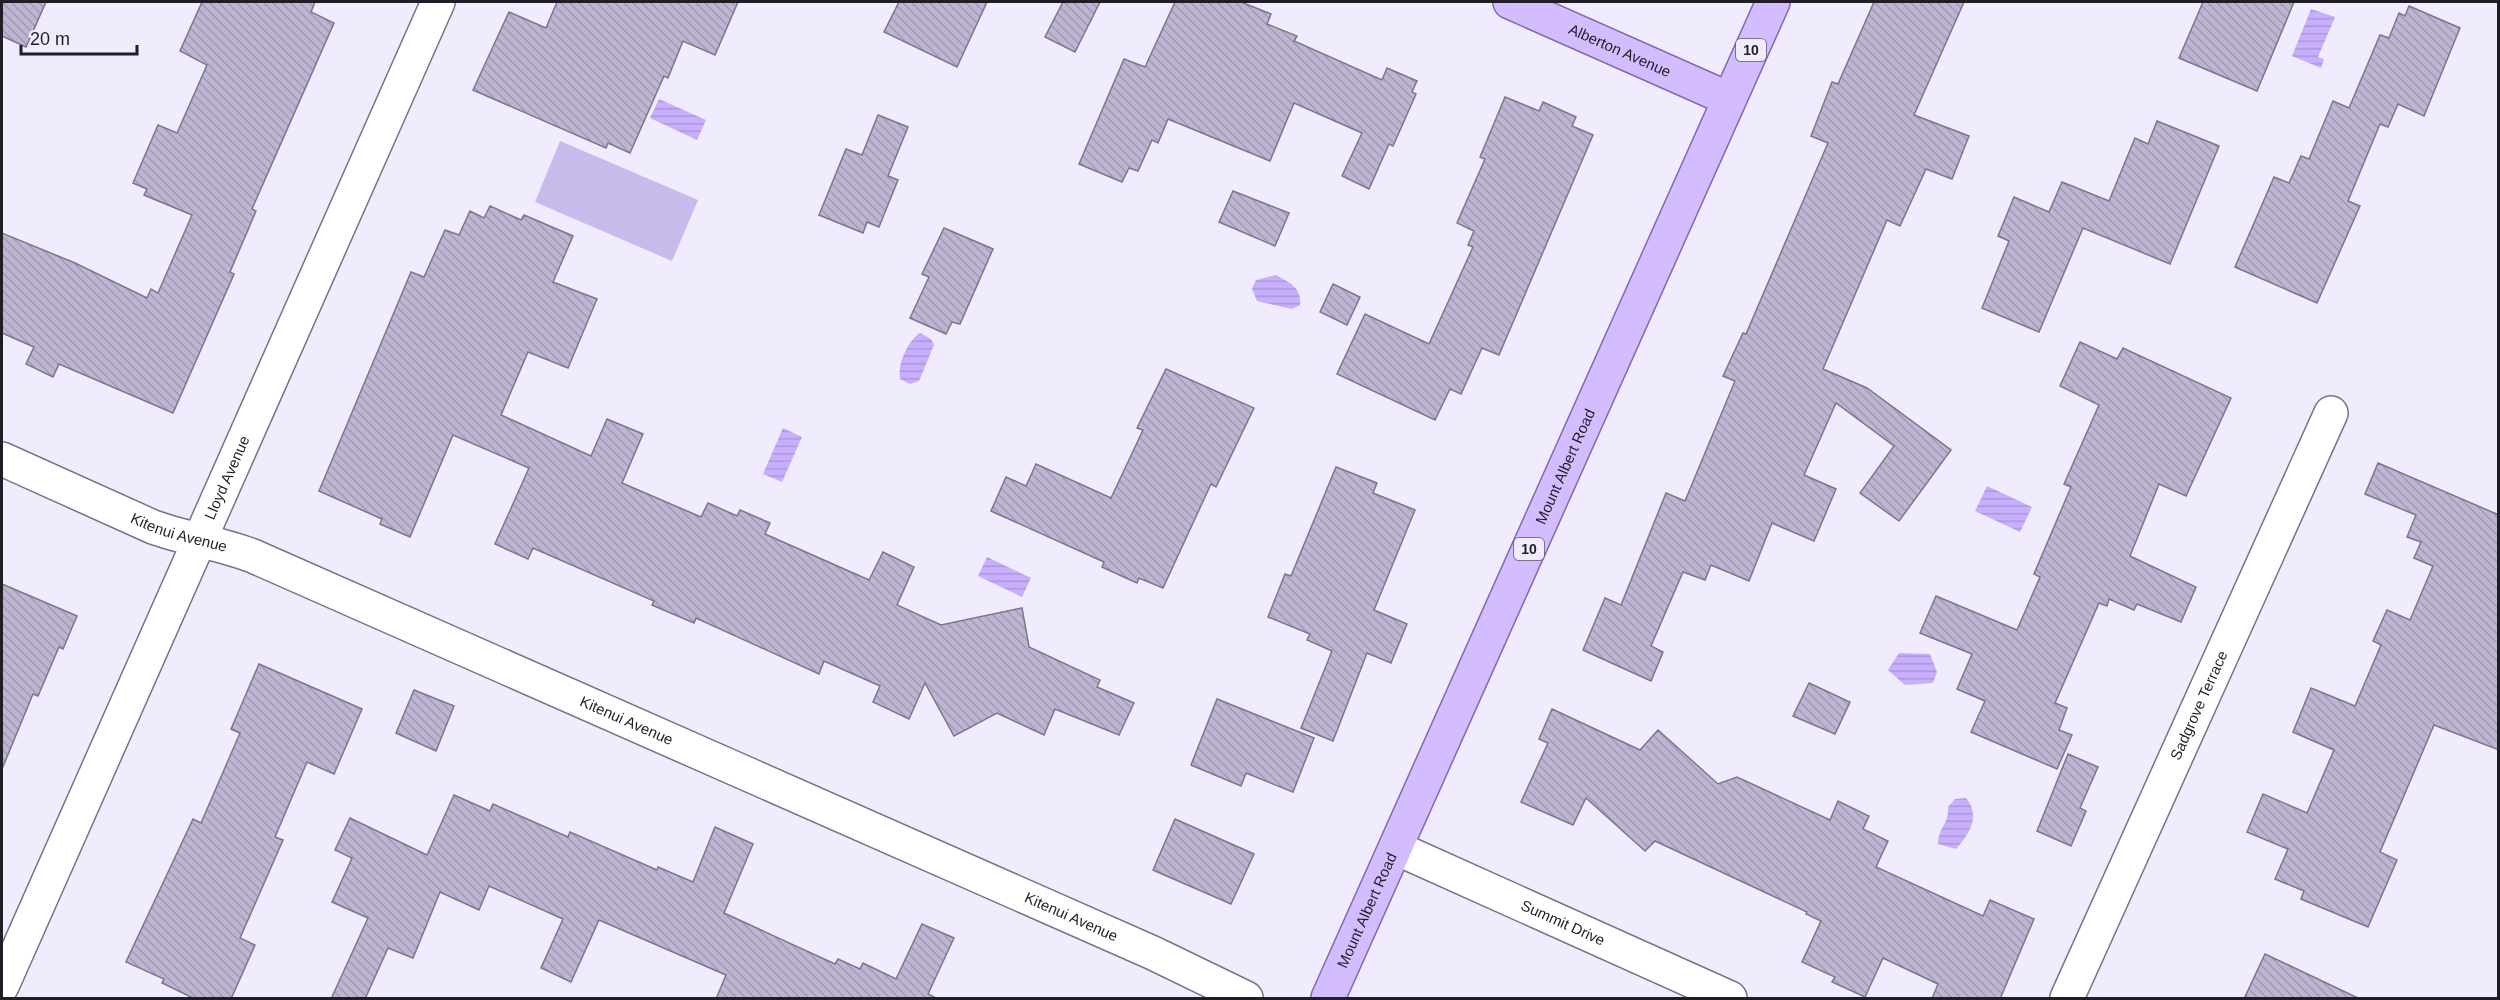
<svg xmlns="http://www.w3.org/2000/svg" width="2500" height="1000" viewBox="0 0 2500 1000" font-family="Helvetica,sans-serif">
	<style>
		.grass { fill: #c8baea }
		.water { fill: url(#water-rules) }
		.building { fill: url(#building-back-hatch); stroke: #7c758f; stroke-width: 1.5 }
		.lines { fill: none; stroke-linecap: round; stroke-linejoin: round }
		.minor-casing { stroke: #79728c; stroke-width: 36 }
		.major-casing { stroke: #8268b3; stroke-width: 36 }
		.minor { stroke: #fff; stroke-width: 33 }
		.major { stroke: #d4bdff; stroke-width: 33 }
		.labels { text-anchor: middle; stroke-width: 4.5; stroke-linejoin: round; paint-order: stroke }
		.shield { fill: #f0ebfd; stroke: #5e5b67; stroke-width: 1.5 }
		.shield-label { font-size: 14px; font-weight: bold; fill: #201d27 }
		.street-label { font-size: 15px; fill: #201d27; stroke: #f0ebfd }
	</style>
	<defs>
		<pattern id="water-rules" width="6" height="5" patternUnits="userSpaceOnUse" patternTransform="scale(1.5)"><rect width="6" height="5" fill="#c8affd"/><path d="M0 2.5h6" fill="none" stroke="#ac96d9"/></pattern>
		<pattern id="building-back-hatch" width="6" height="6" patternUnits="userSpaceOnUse" patternTransform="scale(1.5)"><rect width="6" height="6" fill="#bdb5d1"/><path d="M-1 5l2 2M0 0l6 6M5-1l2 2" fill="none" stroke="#a29bb3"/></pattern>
	</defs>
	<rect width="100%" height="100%" fill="#f0ebfd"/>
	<!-- grass -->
	<polygon class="grass" points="560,141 698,200 672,261 535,202"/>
	<!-- water -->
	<g class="water">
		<polygon points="2311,9 2335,17 2318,57 2324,59 2321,68 2292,56"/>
		<polygon points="659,99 706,120 697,140 650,118"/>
		<path d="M1276,275C1289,282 1302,288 1300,305L1292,309L1257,301L1252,289L1256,280Z"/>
		<path d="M920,333L931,339L934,345L919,381L910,384L900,379C897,365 908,340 920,333Z"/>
		<polygon points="783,428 802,437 782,482 763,474"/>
		<polygon points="1987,486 2032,507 2020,532 1975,511"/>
		<polygon points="987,557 1031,578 1022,597 978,576"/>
		<polygon points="1899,653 1930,654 1937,672 1933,683 1905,685 1888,670"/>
		<path d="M1966,798C1981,816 1970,833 1956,849L1938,844C1938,828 1949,825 1948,807L1955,799Z"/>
	</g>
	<!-- building -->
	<g class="building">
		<polygon points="2,2 46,2 26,47 2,36"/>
		<polygon points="202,2 315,2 311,12 334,23 252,209 256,211 230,272 234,274 173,413 59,364 53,377 26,364 34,347 2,333 2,233 75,263 147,298 151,289 158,293 192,215 144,195 147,189 133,183 158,125 177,133 207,65 180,51"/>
		<polygon points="557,2 738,2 715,55 683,41 668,78 664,76 630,153 608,143 606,148 473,90 509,12 546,28"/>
		<polygon points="899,2 987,2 957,67 884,32"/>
		<polygon points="1063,2 1100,2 1075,52 1045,37"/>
		<polygon points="1175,2 1241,2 1271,14 1267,24 1297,36 1294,41 1382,80 1387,68 1417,81 1412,92 1416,94 1393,146 1389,144 1369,189 1342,176 1362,133 1294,103 1270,161 1168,119 1158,143 1152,140 1138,171 1129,168 1122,182 1079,164 1124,59 1145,67"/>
		<polygon points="1874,2 1964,2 1914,115 1969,136 1952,179 1926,169 1900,226 1887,220 1823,369 1867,388 1951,450 1899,521 1860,493 1894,446 1836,403 1804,475 1836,489 1814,541 1772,523 1749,581 1711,565 1705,580 1683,572 1651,646 1663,652 1651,681 1583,650 1605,598 1621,605 1666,493 1685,501 1735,381 1723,376 1743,333 1746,334 1828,143 1811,136 1832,82 1838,84"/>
		<polygon points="2203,2 2294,2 2257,91 2179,58"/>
		<polygon points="2409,6 2460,28 2424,116 2398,104 2388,127 2380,124 2348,201 2360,206 2317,303 2235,267 2274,177 2289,183 2301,156 2309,159 2333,101 2349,108 2380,35 2389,38 2399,13 2405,16"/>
		<polygon points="1505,97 1539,111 1543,102 1576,117 1572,126 1593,135 1499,355 1482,348 1461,394 1450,389 1435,420 1337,374 1365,314 1429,344 1473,247 1468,245 1474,231 1457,223 1485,159 1480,157"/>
		<polygon points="878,115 908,127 888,176 898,180 879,227 867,222 863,233 819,215 846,149 862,155"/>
		<polygon points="2157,121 2219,146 2170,264 2083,228 2039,332 1982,308 2009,241 1998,236 2014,197 2049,212 2062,182 2109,201 2135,138 2148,144"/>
		<polygon points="1233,191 1289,213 1275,246 1219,222"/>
		<polygon points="490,206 521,220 524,215 573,236 553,282 597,299 568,368 528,352 501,415 591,456 607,419 643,434 622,483 701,517 708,503 737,516 740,510 770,523 765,534 869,580 883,552 914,567 897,605 941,625 1022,608 1029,647 1100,680 1097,687 1134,703 1119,735 1055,709 1044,735 997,713 954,736 925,683 909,719 873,702 880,686 824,661 819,674 696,618 694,623 652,605 654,601 533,548 528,559 495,544 529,468 453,435 410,537 380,524 382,519 319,491 411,272 424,277 445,230 459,235 470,211 484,218"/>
		<polygon points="944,228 993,249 960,324 952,322 946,334 910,318 929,277 922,274"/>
		<polygon points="1333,284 1360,297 1347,325 1320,312"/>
		<polygon points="2080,342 2117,359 2123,348 2231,398 2186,496 2159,484 2130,556 2196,587 2181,622 2137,604 2134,610 2109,599 2107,606 2099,603 2055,703 2067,708 2059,730 2072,735 2057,769 1971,732 1985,701 1957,689 1972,654 1920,633 1936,596 2017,630 2040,577 2034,574 2071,487 2064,484 2099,405 2060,386"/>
		<polygon points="1166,369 1254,408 1216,487 1211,484 1163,588 1139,578 1137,583 1102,567 1104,562 991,511 1006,477 1026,486 1036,464 1111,498 1143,430 1137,428"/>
		<polygon points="2378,463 2499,515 2499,750 2434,725 2380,852 2397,860 2368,927 2301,899 2304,891 2275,879 2288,849 2247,832 2263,794 2307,813 2334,750 2293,732 2311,688 2355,706 2381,645 2373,641 2387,610 2410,620 2433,566 2414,558 2421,542 2407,537 2416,515 2365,494"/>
		<polygon points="1336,467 1377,483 1373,493 1415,510 1374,610 1407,624 1391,663 1367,653 1333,741 1301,728 1332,651 1307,640 1310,634 1268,617 1285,574 1291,576"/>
		<polygon points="2,584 77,616 63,649 59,647 38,696 33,694 2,769"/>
		<polygon points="259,664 362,709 334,774 307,762 275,837 283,840 240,938 255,945 231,999 195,999 162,983 164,979 126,962 193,819 201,823 240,733 231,729"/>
		<polygon points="1809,683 1850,702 1835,734 1793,716"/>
		<polygon points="414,690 454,706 436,751 396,733"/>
		<polygon points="1217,699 1314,738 1293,792 1246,773 1241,786 1191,765"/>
		<polygon points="1552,709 1640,750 1658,730 1718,784 1737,777 1830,820 1838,801 1869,816 1863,829 1888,841 1876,867 1983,916 1990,900 2034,919 2000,999 1932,999 1938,984 1883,958 1865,997 1832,982 1835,977 1802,962 1821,921 1806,914 1807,912 1655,841 1645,851 1586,798 1573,825 1521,802 1548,743 1539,739"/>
		<polygon points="2068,754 2098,767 2080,808 2086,811 2071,846 2037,831"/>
		<polygon points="454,795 490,811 493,804 568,837 570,832 657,870 658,867 693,882 715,827 753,844 724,913 835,964 838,959 860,969 863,963 896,979 922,924 954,938 928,994 938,999 716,999 726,975 599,920 571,982 541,968 563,919 489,886 479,910 440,892 413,958 388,948 365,999 331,999 368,918 332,902 352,858 335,850 350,818 427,855"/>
		<polygon points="1175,819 1254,854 1231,904 1153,870"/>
		<polygon points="2265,954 2360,999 2244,999"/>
	</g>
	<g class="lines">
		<defs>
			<g id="minor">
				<path id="s1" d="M2,459L153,527C186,539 220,543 253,556L1153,953L1246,998"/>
				<path id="s2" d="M1396,848L1730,998"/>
				<path id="s3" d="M2,986L438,2"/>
				<path id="s4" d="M2067,998L2331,413"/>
			</g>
			<g id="major">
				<path id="s5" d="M1510,2L1729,99"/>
				<path id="s6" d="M1328,998L1773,2"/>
			</g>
		</defs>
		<!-- minor casing -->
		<use href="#minor" class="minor-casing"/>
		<!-- major casing -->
		<use href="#major" class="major-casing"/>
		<!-- minor -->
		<use href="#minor" class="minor"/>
		<!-- major -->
		<use href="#major" class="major"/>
	</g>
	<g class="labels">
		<!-- shield labels -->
		<g class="shield">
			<rect x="1736" y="39" width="30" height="22" rx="4.5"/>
			<rect x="1514" y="538" width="30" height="22" rx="4.5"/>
		</g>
		<g class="shield-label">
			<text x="1751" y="55">10</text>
			<text x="1529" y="554">10</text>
		</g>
		<!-- street labels -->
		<g class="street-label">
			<text dy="5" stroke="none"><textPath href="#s5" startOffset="120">Alberton Avenue</textPath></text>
			<text dy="5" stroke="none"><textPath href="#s6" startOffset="582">Mount Albert Road</textPath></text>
			<text dy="5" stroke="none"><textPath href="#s3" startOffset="556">Lloyd Avenue</textPath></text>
			<text dy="5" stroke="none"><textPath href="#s1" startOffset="192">Kitenui Avenue</textPath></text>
			<text dy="5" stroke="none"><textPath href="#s4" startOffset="321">Sadgrove Terrace</textPath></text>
			<text dy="5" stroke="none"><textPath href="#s1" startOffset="678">Kitenui Avenue</textPath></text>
			<text dy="5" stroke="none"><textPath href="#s6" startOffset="96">Mount Albert Road</textPath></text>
			<text dy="5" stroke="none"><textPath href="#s1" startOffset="1164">Kitenui Avenue</textPath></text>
			<text dy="5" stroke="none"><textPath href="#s2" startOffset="183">Summit Drive</textPath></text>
		</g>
	</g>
	<!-- border -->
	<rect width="2500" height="1000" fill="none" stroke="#201d27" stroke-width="6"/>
	<!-- scale -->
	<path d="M21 45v9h116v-9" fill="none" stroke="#201d27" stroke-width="3"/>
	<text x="30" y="45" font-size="18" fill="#201d27" stroke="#f0ebfd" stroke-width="4.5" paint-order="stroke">20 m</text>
</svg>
